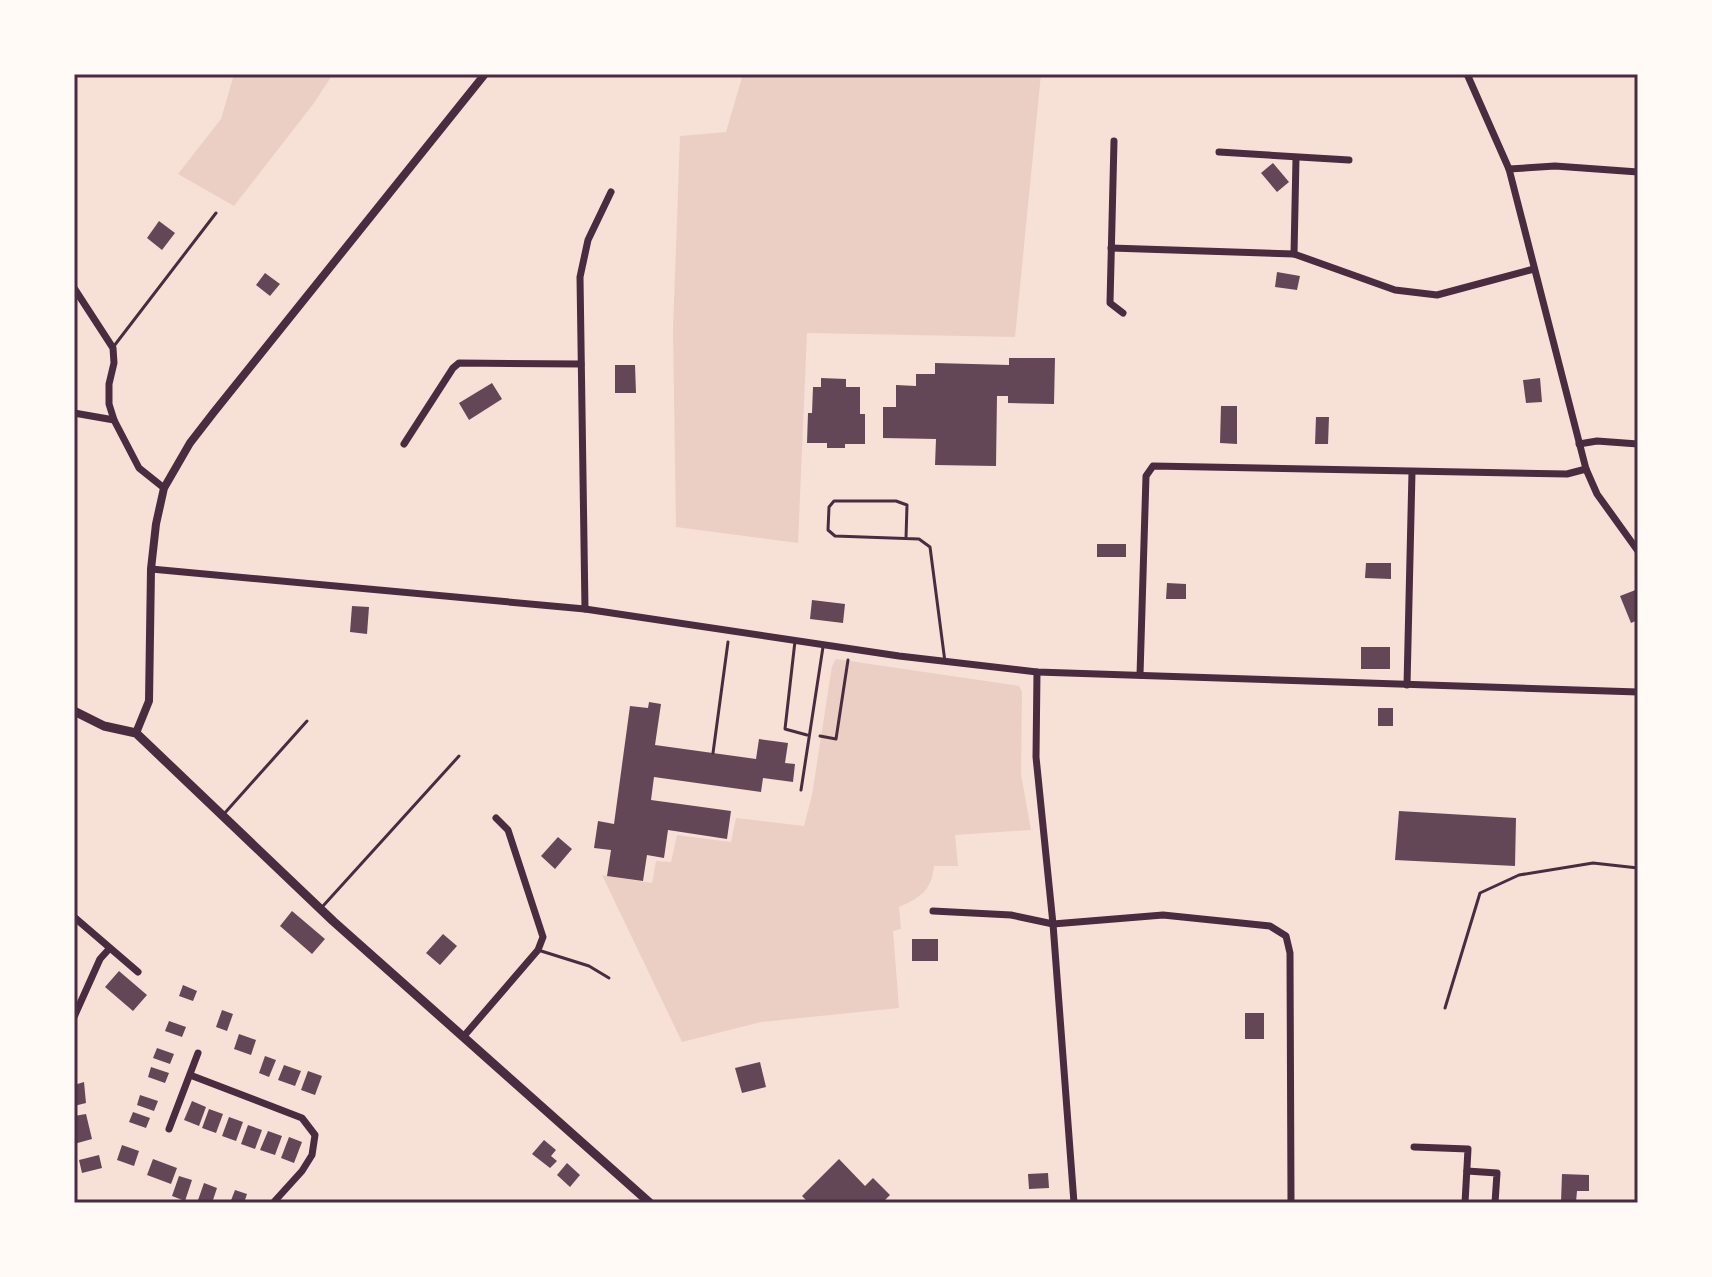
<svg xmlns="http://www.w3.org/2000/svg" width="1712" height="1277" viewBox="0 0 1712 1277" font-family="Ubuntu,sans-serif">
	<style>
		.green { fill: #ebcfc5 }
		.building { fill: #644757 }
		.lines { fill: none; stroke-linecap: round; stroke-linejoin: round }
		.path { stroke: #4a2c40; stroke-width: 3 }
		.service { stroke: #4a2c40; stroke-width: 3 }
		.minor { stroke: #4a2c40; stroke-width: 7 }
		.tertiary { stroke: #4a2c40; stroke-width: 8 }
		.secondary { stroke: #4a2c40; stroke-width: 9 }
		.neatline { fill: none; stroke: #4a2c40; stroke-width: 3 }
	</style>
	<rect width="100%" height="100%" fill="#f7e1d7"/>
	<!-- green -->
	<g class="green">
		<polygon points="234,74 333,74 314,103 234,206 178,174 221,119"/>
		<polygon points="743,74 1041,74 1015,337 807,333 798,543 676,527 673,330 680,136 726,132"/>
		<path d="M836,659L1019,686L1022,692L1021,774L1031,830L955,835L958,866H934C932,890 920,898 899,907L901,929L893,931L899,1008L761,1022L682,1042L602,875L652,883L656,861L671,862L677,835L731,842L736,818L804,826L812,795L832,666Z"/>
	</g>
	<!-- building -->
	<g class="building">
		<polygon points="1273,163 1289,182 1277,192 1261,173"/>
		<polygon points="159,221 175,233 162,250 147,238"/>
		<polygon points="1277,272 1300,276 1297,290 1275,287"/>
		<polygon points="265,273 280,284 270,296 256,285"/>
		<polygon points="1009,358 1055,358 1054,404 1008,403 1008,396 997,396 996,466 935,465 936,439 883,438 883,407 896,407 896,385 916,386 916,374 935,374 935,363 1009,365"/>
		<polygon points="615,365 635,365 636,393 615,393"/>
		<polygon points="821,378 846,379 846,387 860,387 860,414 865,414 865,444 845,444 845,448 827,448 827,443 807,443 808,413 812,413 813,387 821,387"/>
		<polygon points="1540,378 1542,402 1526,403 1523,380"/>
		<polygon points="492,383 502,399 469,420 459,403"/>
		<polygon points="1221,406 1237,406 1237,444 1220,443"/>
		<polygon points="1316,417 1329,417 1328,444 1315,444"/>
		<rect x="1097" y="544" width="29" height="13"/>
		<polygon points="1366,563 1391,563 1391,579 1365,578"/>
		<polygon points="1167,583 1186,584 1186,599 1166,599"/>
		<polygon points="1638,589 1638,620 1631,623 1620,596"/>
		<polygon points="812,600 845,604 843,623 810,619"/>
		<polygon points="352,606 369,607 367,634 350,632"/>
		<rect x="1361" y="647" width="29" height="22"/>
		<polygon points="649,702 661,704 655,745 756,759 759,739 788,743 785,763 795,764 793,782 763,778 761,792 654,777 651,800 731,811 727,839 668,830 664,858 647,855 643,881 607,876 611,850 594,848 598,821 614,824 630,706 648,708"/>
		<rect x="1378" y="708" width="15" height="18"/>
		<polygon points="1399,811 1516,818 1515,866 1395,860"/>
		<polygon points="558,837 572,849 555,869 541,856"/>
		<polygon points="292,911 325,939 312,954 280,926"/>
		<polygon points="443,934 457,946 440,965 426,953"/>
		<rect x="912" y="939" width="26" height="22"/>
		<polygon points="119,971 147,995 133,1011 105,987"/>
		<polygon points="183,985 197,991 193,1001 179,996"/>
		<polygon points="222,1010 233,1014 227,1031 216,1027"/>
		<rect x="1245" y="1013" width="19" height="26"/>
		<polygon points="169,1021 186,1027 182,1037 165,1031"/>
		<polygon points="239,1034 256,1040 251,1055 234,1049"/>
		<polygon points="157,1048 174,1054 170,1064 153,1058"/>
		<polygon points="265,1056 276,1060 269,1077 259,1073"/>
		<polygon points="760,1062 766,1087 742,1093 735,1068"/>
		<polygon points="284,1065 301,1071 295,1086 278,1080"/>
		<polygon points="151,1067 169,1073 165,1083 148,1077"/>
		<polygon points="308,1071 322,1076 315,1095 301,1090"/>
		<polygon points="84,1082 86,1103 74,1106 74,1085"/>
		<polygon points="140,1095 158,1101 154,1111 137,1105"/>
		<polygon points="192,1101 206,1107 199,1126 184,1120"/>
		<polygon points="209,1109 223,1114 216,1133 202,1128"/>
		<polygon points="133,1112 150,1118 146,1128 129,1122"/>
		<polygon points="86,1114 92,1139 74,1144 74,1116"/>
		<polygon points="229,1117 243,1122 236,1141 222,1136"/>
		<polygon points="248,1125 262,1130 255,1149 241,1144"/>
		<polygon points="268,1131 282,1136 275,1155 260,1150"/>
		<polygon points="289,1137 302,1142 294,1163 281,1158"/>
		<polygon points="544,1140 556,1150 551,1156 557,1161 550,1168 532,1154"/>
		<polygon points="122,1145 139,1151 134,1166 117,1160"/>
		<polygon points="99,1155 102,1168 82,1173 79,1160"/>
		<polygon points="153,1159 177,1168 171,1184 147,1175"/>
		<polygon points="839,1159 865,1186 873,1178 890,1195 882,1203 809,1203 802,1196"/>
		<polygon points="567,1163 580,1175 570,1187 557,1175"/>
		<polygon points="1048,1173 1049,1188 1029,1189 1028,1174"/>
		<polygon points="1562,1174 1589,1175 1589,1191 1577,1191 1576,1202 1561,1202"/>
		<polygon points="179,1176 192,1180 185,1201 172,1196"/>
		<polygon points="204,1183 217,1188 212,1203 197,1203"/>
		<polygon points="235,1190 247,1194 244,1203 230,1203"/>
	</g>
	<g class="lines">
		<!-- path -->
		<g class="path">
			<polyline points="820,736 836,739 848,660"/>
			<polyline points="713,753 728,642"/>
		</g>
		<!-- service -->
		<g class="service">
			<polyline points="114,346 216,213"/>
			<polyline points="906,538 907,505 896,501 834,501 829,507 828,530 835,536 919,539 930,547 945,662"/>
			<polyline points="795,641 785,729 807,735"/>
			<polyline points="801,790 823,647"/>
			<polyline points="223,815 307,721"/>
			<polyline points="323,906 459,756"/>
			<polyline points="538,950 589,966 609,978"/>
			<polyline points="1445,1008 1480,893 1519,875 1593,863 1638,868"/>
		</g>
		<!-- minor -->
		<g class="minor">
			<polyline points="1467,74 1509,169 1586,469 1597,494 1638,551"/>
			<polyline points="1114,141 1110,303 1123,313"/>
			<polyline points="1219,152 1349,160"/>
			<polyline points="1509,169 1555,166 1638,172"/>
			<polyline points="1111,248 1294,254 1395,290 1437,295 1534,269"/>
			<polyline points="1294,254 1296,158"/>
			<polyline points="74,288 113,348 114,363 109,384 109,404 114,420"/>
			<polyline points="74,413 114,420 139,468 164,488"/>
			<polyline points="404,444 453,368 459,363 581,364"/>
			<polyline points="1579,444 1597,441 1638,444"/>
			<polyline points="151,569 585,609 899,656 1037,672 1638,692"/>
			<polyline points="585,609 580,277 588,240 611,192"/>
			<polyline points="1037,672 1036,757 1053,924 1074,1203"/>
			<polyline points="1140,675 1146,476 1153,466 1567,474 1586,469"/>
			<polyline points="1407,685 1412,472"/>
			<polyline points="933,911 1011,915 1053,924 1163,915 1270,926 1286,936 1290,953 1291,1203"/>
			<polyline points="74,917 138,972"/>
			<polyline points="74,1017 100,959 109,949"/>
			<polyline points="464,1036 538,950 543,937 508,830 496,818"/>
			<polyline points="190,1075 302,1118 315,1135 312,1155 302,1171 273,1203"/>
			<polyline points="169,1129 198,1053"/>
			<polyline points="1414,1147 1468,1149 1465,1203"/>
			<polyline points="1467,1171 1497,1173 1495,1203"/>
		</g>
		<!-- tertiary -->
		<polyline class="tertiary" points="136,733 149,701 151,569 156,524 164,488 190,443 214,412 485,74"/>
		<!-- secondary -->
		<polyline class="secondary" points="74,711 104,726 136,733 333,921 650,1203"/>
	</g>
	<!-- border -->
	<rect width="1712" height="1277" fill="none" stroke="#fffaf5" stroke-width="152"/>
	<rect x="76" y="76" width="1560" height="1125" class="neatline"/>
</svg>
